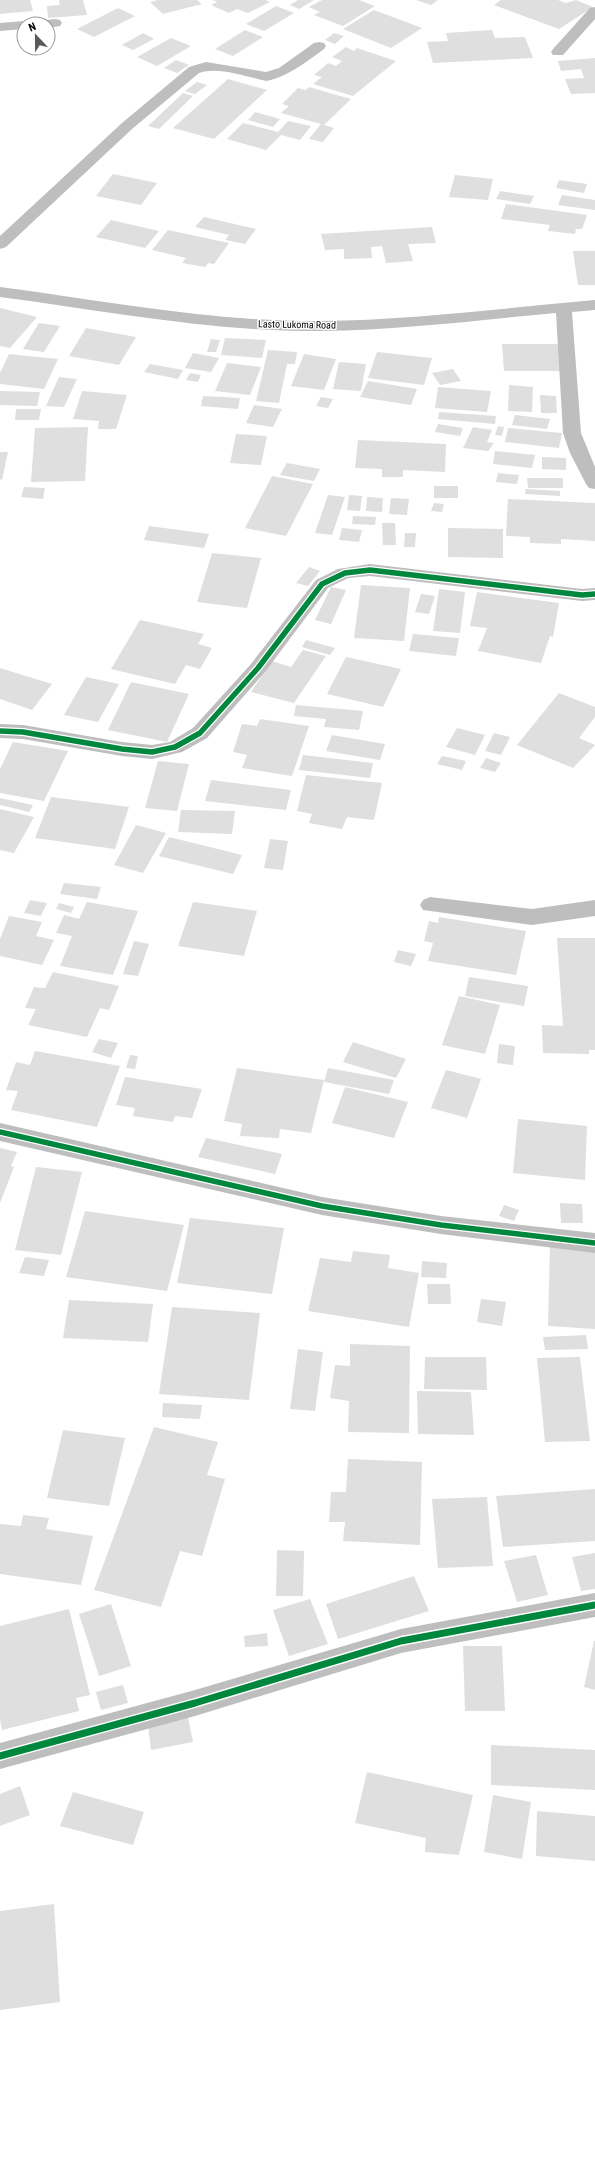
<svg xmlns="http://www.w3.org/2000/svg" width="595" height="2166" viewBox="0 0 595 2166" font-family="'Roboto Condensed',sans-serif">
	<style>
		.building { fill: #dfdfdf }
		.lines { fill: none; stroke-linecap: round; stroke-linejoin: round }
		.minor { fill: #bebebe; fill-rule: evenodd }
		.cycleway-far1-casing { stroke: #fff; stroke-width: 8 }
		.cycleway-casing { stroke: #fff; stroke-width: 10 }
		.cycleway-far1 { stroke: #00873e; stroke-width: 5.5 }
		.cycleway { stroke: #00873e; stroke-width: 7 }
		.labels { text-anchor: middle; stroke-width: 3; stroke-linejoin: round; paint-order: stroke }
		.far-street-label { font-size: 10px; fill: #000; stroke: #fff }
	</style>
	<rect width="100%" height="100%" fill="#fff"/>
	<!-- building -->
	<g class="building">
		<polygon points="0,0 30,0 33,11 0,14"/>
		<polygon points="59,0 83,0 87,15 48,18 47,6 60,5"/>
		<polygon points="158,0 197,0 202,4 163,14 150,2"/>
		<polygon points="213,0 266,0 270,2 248,13 237,9 229,13 211,5 217,2"/>
		<polygon points="298,0 314,0 299,9 290,5"/>
		<polygon points="322,0 359,0 375,6 343,26 314,15 320,12 309,7"/>
		<polygon points="416,0 438,0 431,5"/>
		<polygon points="501,0 558,0 566,3 576,0 593,7 559,29 494,5"/>
		<polygon points="276,6 294,13 264,31 246,24"/>
		<polygon points="118,8 135,16 94,37 77,29"/>
		<polygon points="374,10 422,28 391,48 343,29"/>
		<polygon points="245,30 263,37 233,56 215,49"/>
		<polygon points="492,30 495,38 525,37 533,58 433,63 427,42 448,41 446,33"/>
		<polygon points="143,33 154,39 133,50 122,45"/>
		<polygon points="334,33 344,36 335,44 325,40"/>
		<polygon points="171,38 191,46 157,66 137,57"/>
		<polygon points="346,47 354,51 357,48 396,61 353,96 313,84 322,77 314,75 328,63 336,66 342,61 332,57"/>
		<polygon points="595,58 595,93 571,94 565,79 584,78 581,69 561,71 558,61"/>
		<polygon points="176,60 189,65 177,73 164,68"/>
		<polygon points="228,79 267,90 214,139 173,128"/>
		<polygon points="197,82 207,85 195,94 185,91"/>
		<polygon points="309,87 351,99 324,125 334,128 323,142 309,139 321,124 281,113 289,106 282,104 298,88 306,90"/>
		<polygon points="183,93 193,96 159,129 148,126"/>
		<polygon points="255,112 280,119 273,127 248,120"/>
		<polygon points="288,121 311,126 300,140 281,135 266,150 227,139 243,123 278,132"/>
		<polygon points="113,174 157,183 141,205 96,196"/>
		<polygon points="455,175 493,179 488,200 449,197"/>
		<polygon points="559,180 587,184 584,193 556,188"/>
		<polygon points="500,191 534,196 530,204 496,199"/>
		<polygon points="562,195 595,200 595,210 558,205"/>
		<polygon points="506,204 587,215 582,229 576,229 575,234 548,231 550,225 501,219"/>
		<polygon points="204,217 256,229 245,244 225,240 229,235 195,227"/>
		<polygon points="111,220 159,231 145,248 96,237"/>
		<polygon points="432,227 436,243 408,244 413,261 386,263 382,246 371,247 372,258 344,259 344,249 325,250 321,234"/>
		<polygon points="168,230 229,243 214,264 208,263 205,267 182,263 186,258 152,250"/>
		<polygon points="573,251 595,251 595,285 578,285"/>
		<polygon points="0,308 37,317 10,348 0,346"/>
		<polygon points="39,323 60,326 44,352 23,349"/>
		<polygon points="86,328 136,337 119,365 69,356"/>
		<polygon points="225,338 266,340 262,358 221,355"/>
		<polygon points="211,339 220,340 216,352 207,352"/>
		<polygon points="502,344 560,344 563,371 504,371"/>
		<polygon points="268,350 297,352 295,364 287,364 279,403 256,401"/>
		<polygon points="377,352 432,358 424,385 368,378"/>
		<polygon points="193,353 219,358 211,372 185,368"/>
		<polygon points="9,354 58,359 44,389 0,384 0,373"/>
		<polygon points="304,354 336,359 324,390 291,386"/>
		<polygon points="339,362 366,364 361,391 333,389"/>
		<polygon points="227,363 261,367 250,395 215,391"/>
		<polygon points="150,364 183,370 178,379 144,372"/>
		<polygon points="453,369 461,381 440,385 432,373"/>
		<polygon points="190,373 201,375 198,382 186,380"/>
		<polygon points="59,377 77,379 64,407 46,406"/>
		<polygon points="368,381 417,389 411,405 360,397"/>
		<polygon points="509,385 533,387 532,412 508,411"/>
		<polygon points="438,387 491,391 487,412 435,408"/>
		<polygon points="0,391 40,392 37,406 0,405"/>
		<polygon points="82,391 127,395 116,429 98,429 99,421 73,419"/>
		<polygon points="540,395 556,396 557,413 541,413"/>
		<polygon points="203,396 240,398 238,409 201,406"/>
		<polygon points="321,397 333,399 328,408 316,406"/>
		<polygon points="254,405 282,409 273,427 246,423"/>
		<polygon points="16,409 41,409 39,420 15,420"/>
		<polygon points="439,412 496,416 495,424 438,419"/>
		<polygon points="515,415 550,419 547,429 512,425"/>
		<polygon points="438,424 463,428 460,436 435,432"/>
		<polygon points="498,426 504,427 502,436 495,435"/>
		<polygon points="88,427 85,481 31,482 35,428"/>
		<polygon points="473,427 492,430 487,442 494,443 488,451 463,448"/>
		<polygon points="508,428 562,433 559,448 505,442"/>
		<polygon points="236,434 267,436 261,465 230,463"/>
		<polygon points="358,440 446,444 445,472 403,470 403,477 382,477 382,469 355,468"/>
		<polygon points="495,451 535,455 532,468 493,464"/>
		<polygon points="0,452 8,452 2,480 0,479"/>
		<polygon points="542,457 566,458 566,470 542,469"/>
		<polygon points="287,463 320,469 314,481 280,475"/>
		<polygon points="498,473 519,475 517,484 496,482"/>
		<polygon points="272,476 313,484 286,536 245,528"/>
		<polygon points="527,478 563,478 563,488 528,488"/>
		<rect x="434" y="486" width="24" height="12"/>
		<polygon points="24,487 45,488 43,499 21,497"/>
		<polygon points="526,489 560,491 560,496 525,494"/>
		<polygon points="328,495 345,497 332,535 315,533"/>
		<polygon points="349,495 362,496 360,511 347,510"/>
		<polygon points="367,497 383,498 382,512 366,511"/>
		<polygon points="391,498 409,499 407,515 389,514"/>
		<polygon points="508,499 595,503 595,541 561,539 561,544 530,543 530,537 506,536"/>
		<polygon points="434,503 444,504 442,512 431,511"/>
		<polygon points="353,516 376,517 375,525 352,524"/>
		<polygon points="382,523 395,523 396,545 383,545"/>
		<polygon points="149,526 209,534 204,548 144,540"/>
		<polygon points="342,528 362,530 359,542 339,540"/>
		<polygon points="448,528 503,529 503,558 448,557"/>
		<polygon points="405,533 416,533 415,547 404,547"/>
		<polygon points="212,553 261,558 247,608 197,602"/>
		<polygon points="309,567 320,571 308,586 296,583"/>
		<polygon points="361,585 410,588 404,641 354,638"/>
		<polygon points="331,587 346,590 331,624 315,620"/>
		<polygon points="439,589 465,592 460,633 433,631"/>
		<polygon points="477,592 559,603 553,637 550,636 541,663 478,651 487,628 470,626"/>
		<polygon points="421,594 435,596 429,614 415,612"/>
		<polygon points="140,620 204,634 198,644 212,648 200,669 186,665 175,684 111,669"/>
		<polygon points="413,634 459,638 456,656 409,651"/>
		<polygon points="306,640 335,648 330,655 302,647"/>
		<polygon points="303,650 326,656 294,703 251,692 272,661 291,667"/>
		<polygon points="346,657 401,669 383,707 327,694"/>
		<polygon points="0,668 52,684 32,710 0,699"/>
		<polygon points="86,677 119,684 98,722 64,715"/>
		<polygon points="131,682 189,694 167,742 108,730"/>
		<polygon points="559,693 595,707 595,717 579,738 595,745 573,768 517,745"/>
		<polygon points="296,705 363,711 359,730 324,727 326,719 294,716"/>
		<polygon points="260,719 309,726 292,776 242,768 247,755 233,752 242,724 257,726"/>
		<polygon points="457,728 485,735 475,755 446,747"/>
		<polygon points="494,733 510,737 501,755 485,751"/>
		<polygon points="332,735 385,744 380,760 326,751"/>
		<polygon points="13,742 68,751 44,801 0,793 0,769"/>
		<polygon points="303,755 373,763 370,778 299,770"/>
		<polygon points="442,756 466,761 462,770 437,764"/>
		<polygon points="486,758 501,763 495,772 480,768"/>
		<polygon points="158,761 189,764 177,811 145,808"/>
		<polygon points="306,775 382,783 374,820 347,817 342,829 309,823 312,814 297,811"/>
		<polygon points="211,780 291,790 286,810 205,801"/>
		<polygon points="51,797 129,807 115,849 35,838"/>
		<polygon points="0,798 33,805 29,812 0,805"/>
		<polygon points="0,809 34,817 14,853 0,850"/>
		<polygon points="181,810 235,811 232,834 178,832"/>
		<polygon points="136,825 166,833 143,873 114,865"/>
		<polygon points="169,837 242,855 233,874 159,856"/>
		<polygon points="270,839 288,841 283,870 264,868"/>
		<polygon points="64,883 101,887 97,899 60,894"/>
		<polygon points="30,900 47,903 41,916 24,913"/>
		<polygon points="87,902 138,911 113,975 60,966 72,936 56,933 64,915 79,919"/>
		<polygon points="193,902 257,911 244,956 178,946"/>
		<polygon points="59,903 74,907 71,913 56,909"/>
		<polygon points="9,916 42,922 36,936 54,940 42,965 0,956 0,939"/>
		<polygon points="439,917 526,931 516,975 428,961 433,943 424,941 429,921 438,923"/>
		<polygon points="557,938 595,938 595,1050 589,1050 589,1054 543,1053 542,1025 563,1026"/>
		<polygon points="134,941 149,944 138,976 123,974"/>
		<polygon points="398,950 416,954 411,966 394,962"/>
		<polygon points="53,972 119,986 109,1010 100,1008 87,1037 28,1025 36,1009 25,1008 34,987 45,988"/>
		<polygon points="469,977 528,986 524,1006 465,996"/>
		<polygon points="459,996 500,1005 485,1054 442,1045"/>
		<polygon points="99,1039 118,1043 111,1058 92,1052"/>
		<polygon points="353,1042 406,1059 396,1078 343,1062"/>
		<polygon points="499,1044 515,1046 513,1065 497,1063"/>
		<polygon points="35,1051 120,1066 97,1127 11,1110 18,1091 6,1090 16,1062 30,1065"/>
		<polygon points="130,1055 138,1056 135,1069 126,1068"/>
		<polygon points="237,1068 324,1080 311,1133 280,1129 279,1138 240,1136 242,1124 224,1121"/>
		<polygon points="328,1068 394,1080 389,1094 324,1082"/>
		<polygon points="446,1070 481,1079 467,1118 431,1108"/>
		<polygon points="125,1077 202,1089 192,1118 175,1116 173,1122 133,1116 135,1108 116,1105"/>
		<polygon points="345,1087 408,1102 394,1138 332,1123"/>
		<polygon points="518,1119 587,1126 585,1180 513,1173"/>
		<polygon points="206,1138 282,1154 275,1174 198,1157"/>
		<polygon points="0,1148 17,1152 11,1166 14,1167 0,1203"/>
		<polygon points="36,1167 82,1172 61,1255 15,1250"/>
		<polygon points="560,1203 582,1204 583,1223 561,1223"/>
		<polygon points="504,1205 519,1210 514,1221 499,1216"/>
		<polygon points="85,1211 184,1225 167,1291 66,1277"/>
		<polygon points="190,1218 284,1228 272,1294 177,1283"/>
		<polygon points="550,1246 595,1249 595,1329 548,1326"/>
		<polygon points="353,1251 390,1255 388,1268 419,1273 409,1327 308,1311 320,1258 351,1262"/>
		<polygon points="25,1257 49,1260 44,1276 19,1273"/>
		<polygon points="422,1261 447,1263 446,1278 421,1277"/>
		<polygon points="427,1284 450,1284 451,1304 428,1304"/>
		<polygon points="481,1299 506,1302 502,1326 477,1322"/>
		<polygon points="69,1300 153,1304 148,1342 63,1338"/>
		<polygon points="172,1307 260,1313 249,1400 159,1394"/>
		<polygon points="586,1335 588,1349 545,1350 543,1337"/>
		<polygon points="350,1344 410,1346 409,1433 348,1432 349,1401 330,1398 335,1365 350,1366"/>
		<polygon points="298,1349 323,1352 315,1411 290,1409"/>
		<polygon points="425,1357 486,1357 487,1390 424,1389"/>
		<polygon points="580,1357 590,1441 545,1442 537,1358"/>
		<polygon points="417,1391 471,1392 474,1435 418,1434"/>
		<polygon points="163,1403 202,1405 200,1419 162,1417"/>
		<polygon points="154,1427 218,1442 207,1475 225,1479 202,1556 180,1551 161,1607 94,1590"/>
		<polygon points="63,1430 125,1438 109,1506 47,1498"/>
		<polygon points="348,1459 422,1462 420,1545 343,1541 345,1522 329,1522 331,1492 346,1492"/>
		<polygon points="595,1489 595,1541 503,1547 496,1496"/>
		<polygon points="487,1497 493,1566 438,1568 432,1499"/>
		<polygon points="23,1515 49,1518 46,1529 93,1536 81,1585 0,1574 0,1524 21,1526"/>
		<polygon points="277,1550 304,1551 303,1596 276,1596"/>
		<polygon points="595,1553 595,1589 581,1591 572,1557"/>
		<polygon points="536,1555 548,1595 517,1602 504,1561"/>
		<polygon points="414,1576 429,1611 338,1639 326,1604"/>
		<polygon points="310,1599 328,1644 289,1656 273,1610"/>
		<polygon points="111,1604 131,1666 99,1676 79,1614"/>
		<polygon points="69,1609 90,1695 76,1698 79,1711 2,1730 0,1719 0,1626"/>
		<polygon points="267,1633 268,1646 245,1647 244,1636"/>
		<polygon points="594,1641 595,1641 595,1690 584,1687"/>
		<polygon points="463,1646 502,1646 505,1711 465,1711"/>
		<polygon points="123,1685 128,1703 101,1710 96,1692"/>
		<polygon points="188,1717 193,1742 151,1750 148,1725"/>
		<polygon points="491,1745 595,1750 595,1790 491,1785"/>
		<polygon points="367,1772 473,1795 459,1855 425,1852 426,1838 355,1823"/>
		<polygon points="20,1786 30,1815 0,1826 0,1794"/>
		<polygon points="73,1792 144,1812 133,1845 60,1826"/>
		<polygon points="493,1795 531,1802 522,1859 484,1852"/>
		<polygon points="537,1811 595,1816 595,1861 536,1856"/>
		<polygon points="54,1904 60,2002 0,2010 0,1911"/>
	</g>
	<g class="lines">
		<!-- minor -->
		<g class="minor">
			<polygon points="595,7 595,19 563,55 553,55 551,52 553,49 590,8"/>
			<polygon points="55,19 60,20 62,23 60,26 48,28 48,24 35,24 37,21"/>
			<polygon points="24,21 30,24 24,24 24,29 0,31 0,23"/>
			<path d="M319,42L324,43L326,46L324,49C306,62 289,76 267,81C246,77 219,66 199,73L132,129L6,247L0,249V236L122,123L189,67L206,62L266,72L279,68L314,43Z"/>
			<path d="M0,287C106,301 214,322 321,321C412,320 504,308 595,300V310L572,312L581,433L595,467V489L589,488L586,484L570,453L563,433L556,313C478,320 400,330 321,331C214,332 106,311 0,297Z"/>
			<polygon points="370,564 582,589 595,588 595,600 582,601 370,576 348,578 328,588 265,672 207,738 182,752 152,759 122,756 23,739 0,738 0,724 23,725 122,742 152,745 170,742 193,728 251,664 316,580 338,569"/>
			<polygon points="430,897 532,909 595,900 595,916 532,925 423,910 420,905 423,900"/>
			<polygon points="0,1123 322,1197 441,1216 595,1233 595,1253 441,1234 322,1215 0,1141"/>
			<polygon points="595,1593 595,1617 401,1653 195,1716 0,1769 0,1743 195,1690 401,1629"/>
		</g>
		<defs>
			<g id="cycleway-far1">
				<polyline points="0,731 23,732 122,749 152,752 175,747 200,733 258,668 322,584 345,573 370,570 582,595 595,594"/>
				<polyline points="0,1132 322,1206 441,1225 595,1243"/>
			</g>
			<polyline id="cycleway" points="0,1756 195,1703 401,1641 595,1605"/>
		</defs>
		<!-- cycleway-far1 casing -->
		<use href="#cycleway-far1" class="cycleway-far1-casing"/>
		<!-- cycleway casing -->
		<use href="#cycleway" class="cycleway-casing"/>
		<!-- cycleway-far1 -->
		<use href="#cycleway-far1" class="cycleway-far1"/>
		<!-- cycleway -->
		<use href="#cycleway" class="cycleway"/>
	</g>
	<g class="labels">
		<!-- far-street labels -->
		<g class="far-street-label">
			<text transform="translate(297 324) rotate(1)" y="4">Lasto Lukoma Road</text>
		</g>
	</g>
	<!-- north arrow -->
	<g transform="translate(36 36) rotate(338)"><circle r="19" fill="#ffffff" stroke="#999999"/>
	<path d="M0-3L7 15L0 10L-7 15Z" fill="#595959"/>
	<text y="-6" font-size="11" font-weight="bold" text-anchor="middle" fill="#000000">N</text>
	</g>
</svg>
